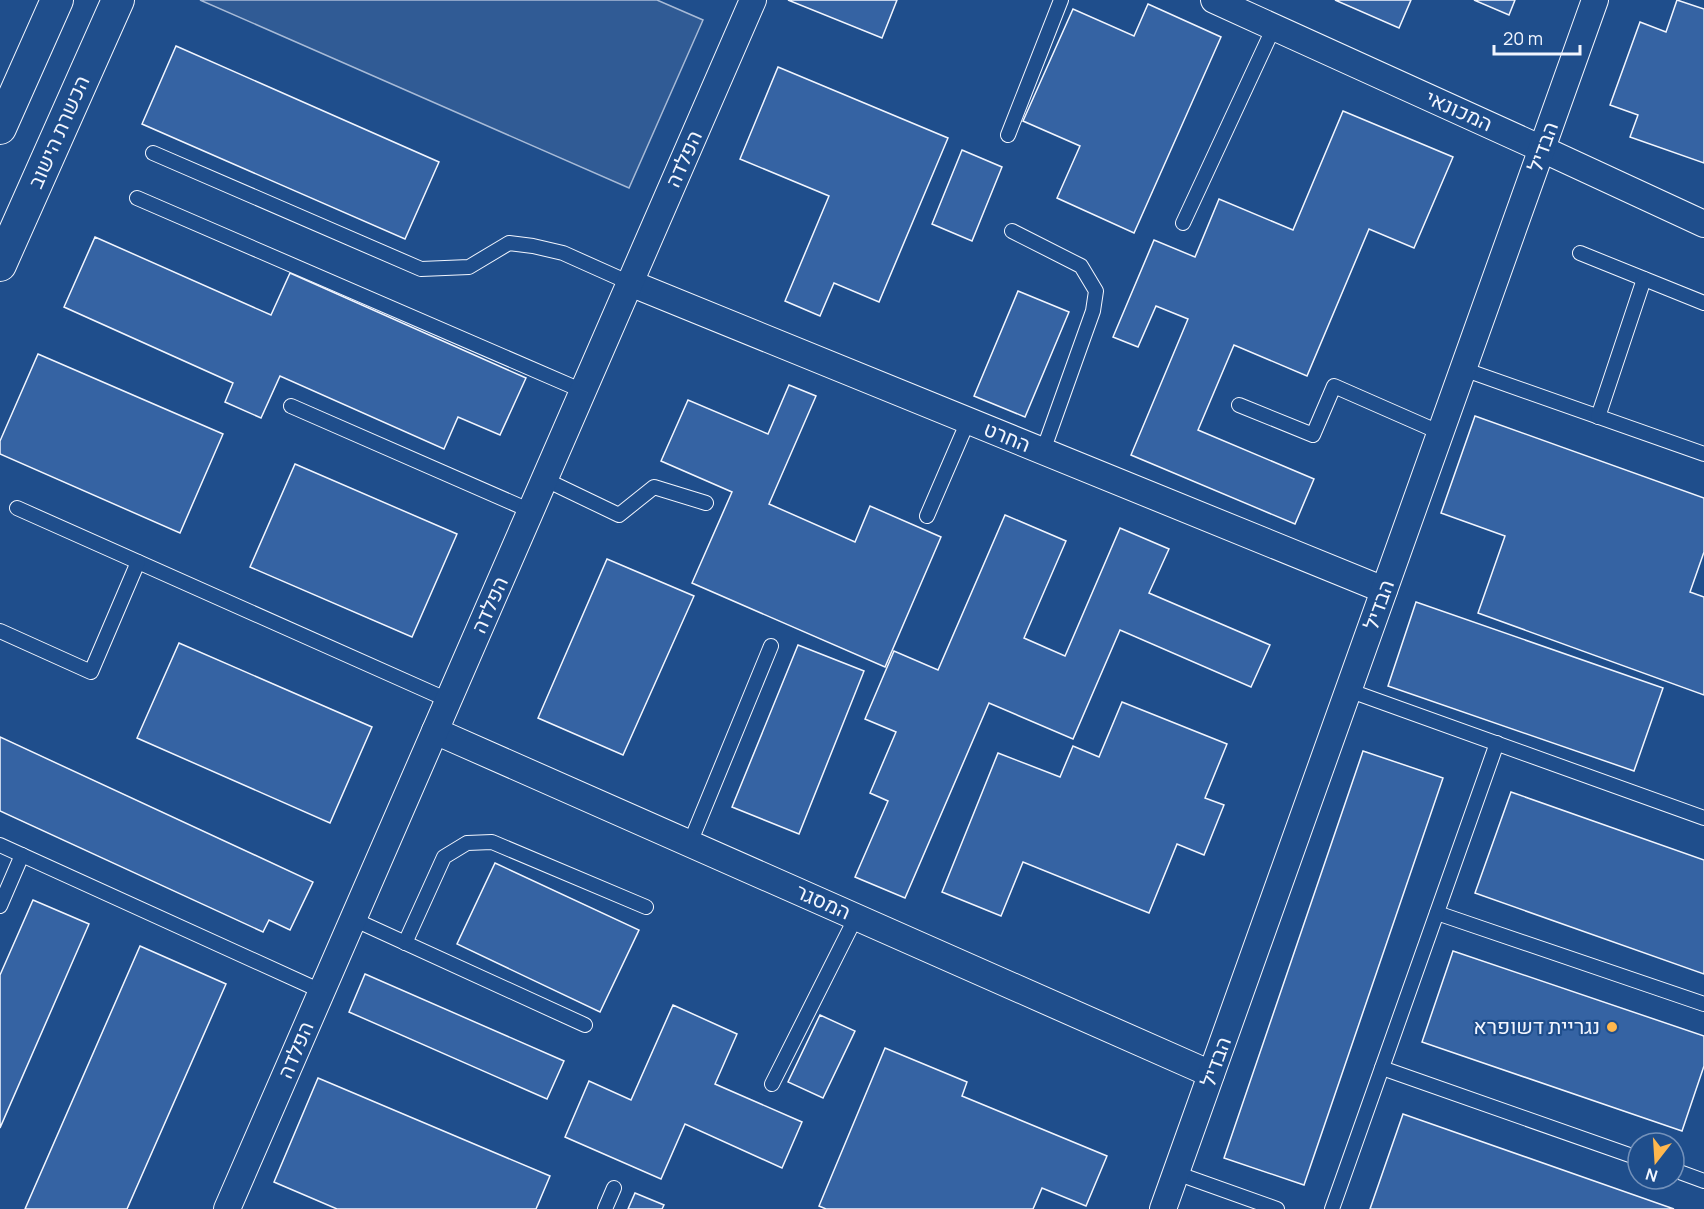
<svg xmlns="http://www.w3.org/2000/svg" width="1704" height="1209" viewBox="0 0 1704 1209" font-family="Manrope,Heebo,sans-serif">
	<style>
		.built { fill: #305b95; stroke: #a8bbd7; stroke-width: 1.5 }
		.building { fill: #3563a3; stroke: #f2f6ff; stroke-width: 1.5 }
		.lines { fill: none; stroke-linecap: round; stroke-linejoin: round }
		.service-casing { stroke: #f2f6ff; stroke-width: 16 }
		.minor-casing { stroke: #f2f6ff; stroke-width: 28 }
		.tertiary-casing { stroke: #f2f6ff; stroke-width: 34 }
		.service { stroke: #1f4e8c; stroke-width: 14 }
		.minor { stroke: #1f4e8c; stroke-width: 26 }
		.tertiary { stroke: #1f4e8c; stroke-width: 32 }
		.poi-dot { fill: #ffb74d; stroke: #1f4e8c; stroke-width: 2 }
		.labels { text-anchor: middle; stroke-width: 4.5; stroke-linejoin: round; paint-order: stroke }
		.street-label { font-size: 21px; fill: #f2f6ff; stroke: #1f4e8c }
		.poi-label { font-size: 21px; fill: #f2f6ff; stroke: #1f4e8c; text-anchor: end }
	</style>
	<rect width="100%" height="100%" fill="#1f4e8c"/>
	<!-- built -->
	<polygon class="built" points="200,0 657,0 703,20 629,188"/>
	<!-- building -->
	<g class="building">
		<polygon points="788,0 897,0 882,38"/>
		<polygon points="1335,0 1411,0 1399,28"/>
		<polygon points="1474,0 1515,0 1509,15"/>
		<polygon points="1677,0 1704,9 1704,163 1630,137 1638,115 1610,105 1640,22 1666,32"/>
		<polygon points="1148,4 1221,37 1134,233 1057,198 1080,146 1023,121 1073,9 1134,36"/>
		<polygon points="176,46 439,162 405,239 142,124"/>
		<polygon points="778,67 948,138 879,302 834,283 820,316 785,301 829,196 740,159"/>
		<polygon points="1343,111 1453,157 1414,248 1369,229 1307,376 1234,345 1198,430 1314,479 1295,524 1131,455 1188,319 1156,306 1138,347 1113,337 1154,240 1195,257 1219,199 1293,230"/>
		<polygon points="962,150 1002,167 972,241 932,224"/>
		<polygon points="95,237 271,315 290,273 526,378 500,435 458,417 444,449 280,376 261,418 225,402 233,383 64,307"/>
		<polygon points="1018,291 1069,312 1025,417 974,396"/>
		<polygon points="38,354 223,434 180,533 0,454 0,441"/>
		<polygon points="789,385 816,396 769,504 855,542 870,506 941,537 885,667 692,583 732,492 661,461 688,400 768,434"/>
		<polygon points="1475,416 1704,498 1704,552 1690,592 1704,597 1704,695 1478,613 1505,536 1441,513"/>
		<polygon points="295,464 457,534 412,637 250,567"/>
		<polygon points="1005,515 1066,541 1024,638 1065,656 1120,528 1169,549 1149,593 1270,645 1251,687 1120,630 1073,739 989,703 905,898 855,877 888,801 870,793 896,732 865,719 894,651 938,670"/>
		<polygon points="607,559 694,596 623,755 538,718"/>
		<polygon points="1416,602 1663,688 1634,771 1388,686"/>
		<polygon points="179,643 372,727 330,823 137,738"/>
		<polygon points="798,645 864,671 799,834 732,807"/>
		<polygon points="1122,702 1227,744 1205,798 1224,805 1204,855 1177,844 1149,913 1023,862 1001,916 942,892 998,753 1060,777 1073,746 1099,757"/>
		<polygon points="0,737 313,882 290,930 269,920 263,932 0,811"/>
		<polygon points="1363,751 1443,778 1304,1185 1224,1158"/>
		<polygon points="1511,792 1704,860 1704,974 1475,893"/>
		<polygon points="495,863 639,930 600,1012 457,944"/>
		<polygon points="33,900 89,924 0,1128 0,975"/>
		<polygon points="140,946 226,984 127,1209 25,1209"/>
		<polygon points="1453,951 1704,1036 1704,1066 1682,1131 1422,1042"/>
		<polygon points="365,974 564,1061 547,1099 349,1012"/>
		<polygon points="673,1005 737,1034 715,1084 802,1122 782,1168 685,1124 661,1179 565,1137 589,1081 631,1100"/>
		<polygon points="820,1015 855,1031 823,1098 788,1082"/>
		<polygon points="885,1048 967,1082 962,1096 1107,1156 1086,1206 1042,1188 1033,1209 826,1209 819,1206"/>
		<polygon points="318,1078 550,1176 536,1209 337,1209 274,1182"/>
		<polygon points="1403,1114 1674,1209 1370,1209"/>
		<polygon points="635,1193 664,1205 662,1209 628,1209"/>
	</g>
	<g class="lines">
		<defs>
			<g id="service">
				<polyline points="1008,135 1061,0"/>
				<polyline points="153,153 421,269 469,267 509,243 533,246 563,253 630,283"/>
				<polyline points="137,198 583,391"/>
				<polyline points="1183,223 1274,27"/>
				<polyline points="1012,231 1081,266 1096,291 1093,311 1043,451"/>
				<polyline points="1580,253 1704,303"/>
				<polyline points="1463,369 1704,454"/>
				<polyline points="1239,405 1313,435 1334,386 1441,433"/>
				<polyline points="291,406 531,511"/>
				<polyline points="1598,417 1644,279"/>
				<polyline points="544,479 619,515 654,487 706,503"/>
				<polyline points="17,508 448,700"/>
				<polyline points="927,516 968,421"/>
				<polyline points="0,631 91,672 138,562"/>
				<polyline points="1348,690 1704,818"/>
				<polyline points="690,843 771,646"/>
				<polyline points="0,845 321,991"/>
				<polyline points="0,906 22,855"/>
				<polyline points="1437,913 1704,1004"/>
				<polyline points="353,919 585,1025"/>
				<polyline points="405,943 444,857 467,843 492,842 646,907"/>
				<polyline points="1382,1068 1638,1158"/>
				<polyline points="772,1084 856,917"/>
				<polyline points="1674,1170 1704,1181"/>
				<polyline points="1176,1173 1277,1209"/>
				<polyline points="605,1209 614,1188"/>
				<polyline points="1332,1209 1497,743"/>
			</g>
			<g id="minor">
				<polyline points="1214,0 1542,149 1704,224"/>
				<polyline points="630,283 1384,590"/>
				<polyline points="435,731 1211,1074"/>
				<polyline points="227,1209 753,0"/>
				<polyline points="1163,1209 1595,0"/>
			</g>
			<g id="tertiary">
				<polyline points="0,128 57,0"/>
				<polyline points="0,265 118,0"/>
			</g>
		</defs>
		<!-- service casing -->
		<use href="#service" class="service-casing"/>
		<!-- minor casing -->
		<use href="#minor" class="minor-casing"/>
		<!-- tertiary casing -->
		<use href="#tertiary" class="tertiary-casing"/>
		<!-- service -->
		<use href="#service" class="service"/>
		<!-- minor -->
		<use href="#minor" class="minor"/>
		<!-- tertiary -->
		<use href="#tertiary" class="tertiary"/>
	</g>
	<!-- markers -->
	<circle class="poi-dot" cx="1612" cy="1027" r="6"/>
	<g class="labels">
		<!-- street labels -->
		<g class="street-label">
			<text transform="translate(1459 111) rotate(24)" y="7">המכונאי</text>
			<text transform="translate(59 132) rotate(-66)" y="7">הכשרת הישוב</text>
			<text transform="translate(1543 147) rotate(-70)" y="7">הבדיל</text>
			<text transform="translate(684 159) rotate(-66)" y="7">הפלדה</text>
			<text transform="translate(1007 437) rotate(22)" y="7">החרט</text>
			<text transform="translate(490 605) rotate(-66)" y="7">הפלדה</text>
			<text transform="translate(1379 605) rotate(-70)" y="7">הבדיל</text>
			<text transform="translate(823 902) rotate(24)" y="7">המסגר</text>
			<text transform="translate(296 1050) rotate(-67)" y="7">הפלדה</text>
			<text transform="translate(1216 1062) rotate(-70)" y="7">הבדיל</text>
		</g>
		<!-- poi labels -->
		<g class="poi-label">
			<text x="1600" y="1034">נגריית דשופרא</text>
		</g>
	</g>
	<!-- north arrow -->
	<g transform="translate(1656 1161) rotate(197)"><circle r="28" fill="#1f4e8c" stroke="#7391ba" stroke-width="1.5"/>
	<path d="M0-4.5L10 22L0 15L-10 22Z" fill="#ffb74d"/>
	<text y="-9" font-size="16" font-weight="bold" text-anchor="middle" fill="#f2f6ff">N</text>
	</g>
	<!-- scale -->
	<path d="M1494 45v9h86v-9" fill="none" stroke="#f2f6ff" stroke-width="3"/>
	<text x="1503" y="45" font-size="18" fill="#f2f6ff" stroke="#1f4e8c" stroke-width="4.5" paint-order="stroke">20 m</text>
</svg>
